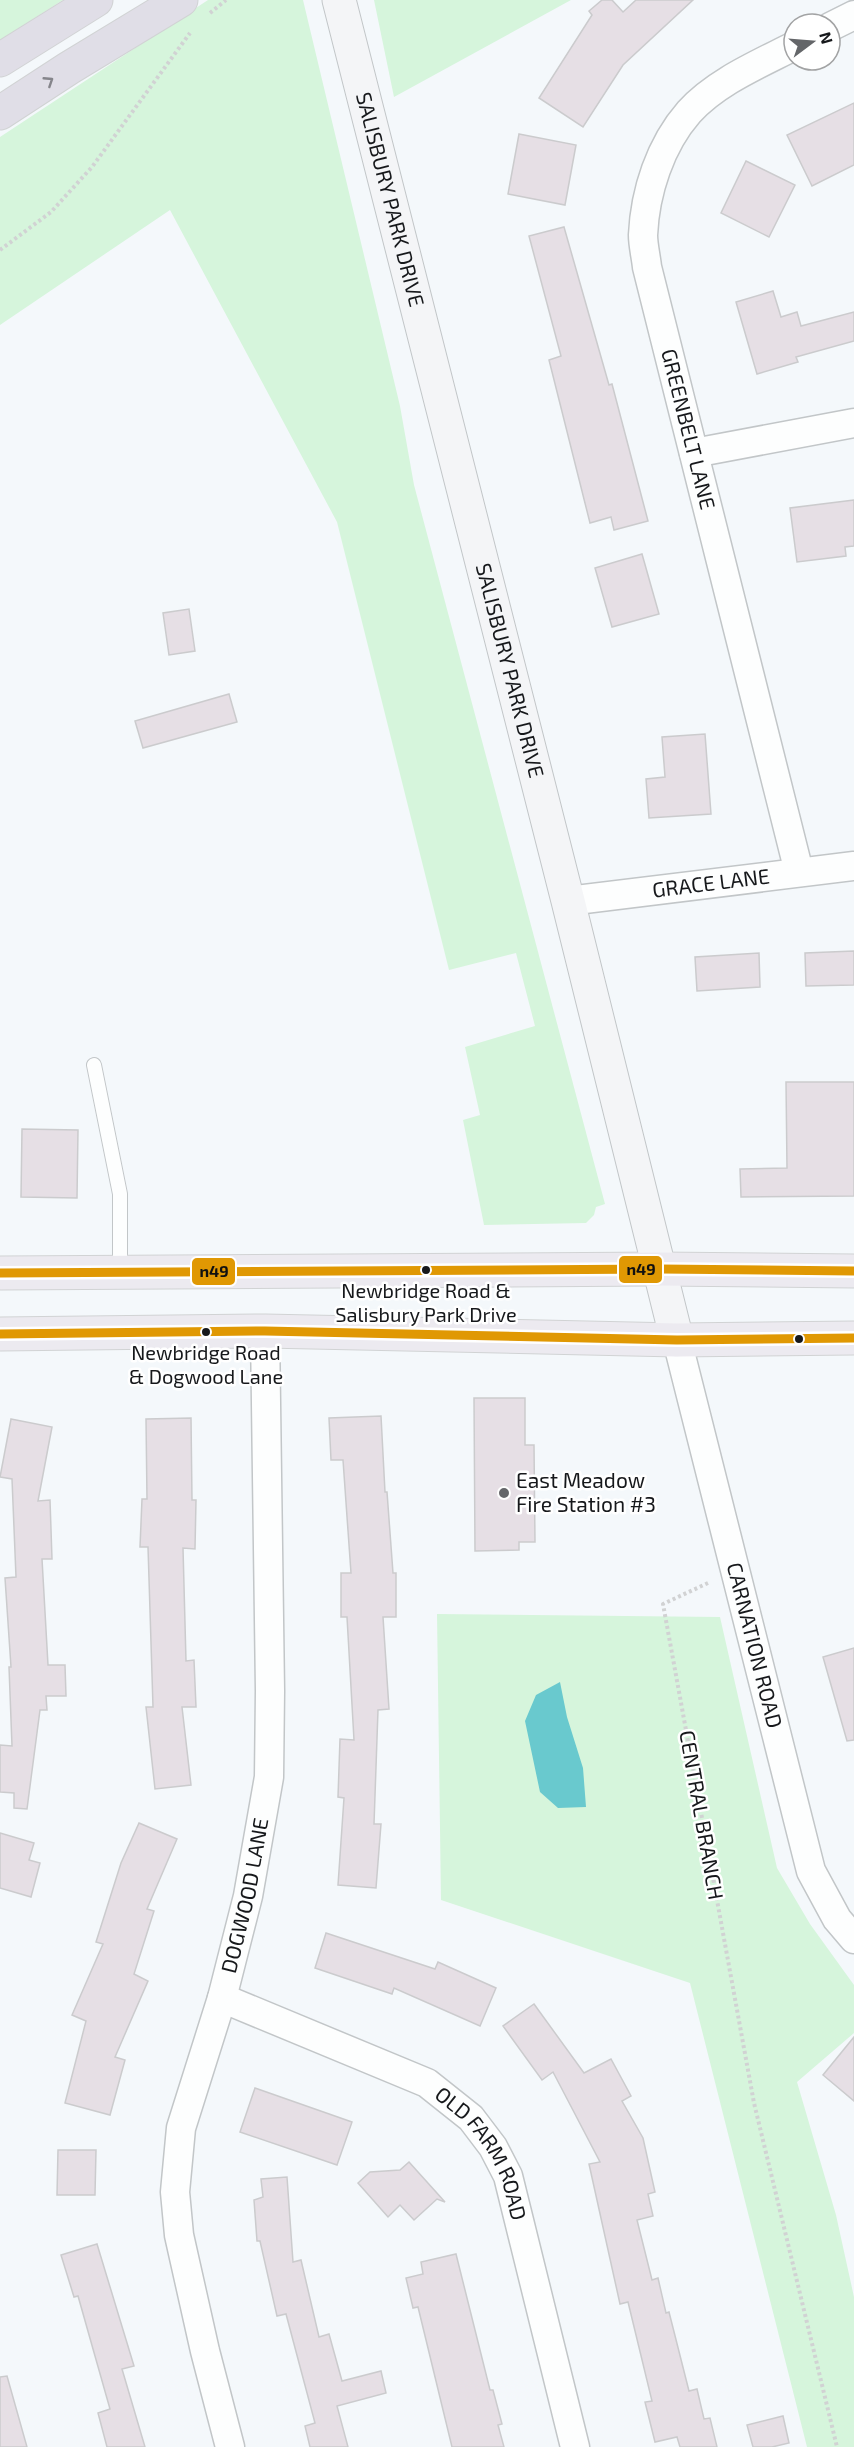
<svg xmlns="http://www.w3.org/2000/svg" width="854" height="2447" viewBox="0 0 854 2447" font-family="'Exo 2',sans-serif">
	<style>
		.green { fill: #d6f5dc }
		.water { fill: #69c9ce }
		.building { fill: #e6dfe5; stroke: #cbcbcd; stroke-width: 1.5 }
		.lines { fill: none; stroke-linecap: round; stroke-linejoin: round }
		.lane-casing { stroke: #c2c6c8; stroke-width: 16 }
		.street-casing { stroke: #c2c6c8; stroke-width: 31 }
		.secondary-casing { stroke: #c2c6c8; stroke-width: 35 }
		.primary-casing { stroke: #d1d3d4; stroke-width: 35 }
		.highway-casing { stroke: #d1d3d4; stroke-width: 35 }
		.path { stroke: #d1d2d3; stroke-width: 4; stroke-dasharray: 3 3; stroke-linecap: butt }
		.lane { stroke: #fdfefe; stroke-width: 14 }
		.street { stroke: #fdfefe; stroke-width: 28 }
		.secondary { stroke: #f4f5f7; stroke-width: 33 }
		.primary { stroke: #eceaf0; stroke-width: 33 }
		.highway { stroke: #e0dee7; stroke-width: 33 }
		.bus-1-casing { stroke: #fff; stroke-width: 14 }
		.bus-1 { stroke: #e09803; stroke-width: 9 }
		.oneway { stroke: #85858b }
		.bus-dot { fill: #16181b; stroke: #fff; stroke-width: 2 }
		.poi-dot { fill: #646669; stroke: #fff; stroke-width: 2 }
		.labels { text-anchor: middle; stroke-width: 5; stroke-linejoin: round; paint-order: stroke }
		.bus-label { font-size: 20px; fill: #16181b; stroke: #fff }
		.street-label { font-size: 21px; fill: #16181b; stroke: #fff }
		.poi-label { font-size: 21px; fill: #16181b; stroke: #fff; text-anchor: start }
		.line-badge { stroke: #fff; stroke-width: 2 }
		.pale-badge-label { font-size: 16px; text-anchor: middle; font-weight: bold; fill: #111 }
	</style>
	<rect width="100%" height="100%" fill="#f4f8fb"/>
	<!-- green -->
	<g class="green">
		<polygon points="0,0 63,0 0,40"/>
		<polygon points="208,0 303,0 400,406 414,485 605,1204 596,1207 594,1215 586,1223 484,1225 463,1120 480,1115 465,1047 535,1026 516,953 449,970 337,522 170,210 0,325 0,137"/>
		<polygon points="374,0 571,0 394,97"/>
		<polygon points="437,1614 720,1617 777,1868 810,1924 854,1985 854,2033 797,2082 836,2215 854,2297 854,2447 807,2447 690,1983 441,1900"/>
	</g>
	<!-- water -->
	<polygon class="water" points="560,1682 567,1717 583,1768 586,1807 558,1808 540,1792 525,1721 536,1695"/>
	<!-- building -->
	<g class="building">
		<polygon points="602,0 612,0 623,12 636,0 693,0 623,65 583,127 539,98 592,15 589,11"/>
		<polygon points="854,103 854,165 812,186 787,135"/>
		<polygon points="519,134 576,145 565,205 508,194"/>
		<polygon points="746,161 795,185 769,237 721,213"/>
		<polygon points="564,227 609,385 612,384 648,521 614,530 611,517 590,523 549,360 561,356 529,236"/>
		<polygon points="773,291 781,317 797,312 801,326 854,312 854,341 796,357 798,362 757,374 736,302"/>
		<polygon points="854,500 854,546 845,547 846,556 797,562 790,508"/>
		<polygon points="642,554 659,614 612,627 595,568"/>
		<polygon points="189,609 195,651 169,655 163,613"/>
		<polygon points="229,694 237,722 143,748 135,721"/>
		<polygon points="705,734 711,814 649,818 646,779 665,777 662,737"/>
		<polygon points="854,951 854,985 806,986 805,953"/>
		<polygon points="759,953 760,987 697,991 695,957"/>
		<polygon points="786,1082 854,1082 854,1196 741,1197 740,1169 787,1168"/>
		<polygon points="22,1129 78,1130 77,1198 21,1197"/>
		<polygon points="474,1398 525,1398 525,1445 534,1445 535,1542 519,1542 519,1550 475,1551"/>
		<polygon points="381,1416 385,1492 387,1492 393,1573 396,1573 396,1617 383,1617 389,1709 378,1710 374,1824 381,1824 376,1888 338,1885 344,1798 338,1797 340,1739 354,1740 347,1617 341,1617 341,1573 351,1573 343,1460 331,1460 329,1418"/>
		<polygon points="191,1418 192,1500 196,1500 195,1549 183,1548 186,1661 194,1660 196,1707 182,1707 191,1785 155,1789 146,1707 153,1707 148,1547 140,1547 142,1499 147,1499 146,1419"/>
		<polygon points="11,1419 52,1427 38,1501 50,1500 52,1559 42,1559 48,1665 65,1665 66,1696 46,1696 47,1710 40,1710 27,1809 14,1808 14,1793 0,1792 0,1745 12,1746 9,1667 11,1667 5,1578 16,1577 12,1479 0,1477"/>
		<polygon points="854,1648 854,1740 847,1741 823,1657"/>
		<polygon points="139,1823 177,1839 147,1909 154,1911 134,1974 148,1981 115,2057 125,2060 110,2115 65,2103 86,2021 72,2015 103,1944 96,1942 121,1863"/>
		<polygon points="0,1833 34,1843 29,1860 40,1863 31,1897 0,1888"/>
		<polygon points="326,1933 435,1969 438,1962 496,1988 480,2026 394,1988 392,1994 315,1968"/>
		<polygon points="534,2004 584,2073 611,2059 631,2096 622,2101 643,2138 655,2192 648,2194 653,2216 637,2220 652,2280 658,2278 666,2313 669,2312 689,2391 697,2389 704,2419 710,2418 717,2447 680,2447 677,2437 655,2442 645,2402 652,2401 628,2302 620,2304 589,2164 600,2162 553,2072 542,2080 503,2026"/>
		<polygon points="854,2037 854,2101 823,2075"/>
		<polygon points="255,2088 352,2122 337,2165 240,2132"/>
		<polygon points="58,2150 96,2150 95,2195 57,2195"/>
		<polygon points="409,2162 445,2202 437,2199 414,2220 400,2205 388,2217 358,2183 370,2172 400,2170"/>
		<polygon points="287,2177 293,2262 301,2260 319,2337 329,2334 342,2381 381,2371 386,2393 337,2406 348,2447 310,2447 305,2426 315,2423 286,2314 277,2316 260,2241 257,2241 254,2200 263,2197 261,2179"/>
		<polygon points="97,2244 134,2366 122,2369 145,2447 107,2447 98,2413 110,2409 78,2296 74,2297 61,2255"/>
		<polygon points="456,2254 490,2390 493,2390 502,2424 498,2425 504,2447 452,2447 418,2307 413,2308 406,2278 423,2274 421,2262"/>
		<polygon points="7,2376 27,2447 0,2447 0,2377"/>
		<polygon points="783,2416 789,2443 772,2447 753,2447 747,2425"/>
	</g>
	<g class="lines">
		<defs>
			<polyline id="lane" points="94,1065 120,1194 120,1273"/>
			<g id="street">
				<polyline points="830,27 854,15"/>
				<path id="s1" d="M794,46C759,64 716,82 689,112C660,145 645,192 643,235C643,245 646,257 647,267L799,872"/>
				<polyline points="694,453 854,423"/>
				<path id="s2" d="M568,901L854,866"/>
				<path id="s3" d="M677,1340L811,1871L837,1919L854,1939"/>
				<path id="s4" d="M222,1998L427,2083L471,2118L493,2147L508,2176L575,2447"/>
				<path id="s5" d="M230,2447L205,2351L179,2235L175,2192L181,2128L222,1998L248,1896L269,1777L270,1691L265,1331"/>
			</g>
			<g id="secondary">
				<path id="s6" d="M339,0L568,901L677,1340"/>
			</g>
			<g id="primary">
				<polyline points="0,1273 660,1269 854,1271"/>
				<polyline points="0,1334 265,1331 677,1340 854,1338"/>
			</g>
			<g id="highway">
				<polyline points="0,60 96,0"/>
				<polyline points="0,113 69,68 181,0"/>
			</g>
		</defs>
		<!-- lane casing -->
		<use href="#lane" class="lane-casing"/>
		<!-- street casing -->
		<use href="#street" class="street-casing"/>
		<!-- secondary casing -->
		<use href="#secondary" class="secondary-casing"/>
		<!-- primary casing -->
		<use href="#primary" class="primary-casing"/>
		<!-- highway casing -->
		<use href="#highway" class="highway-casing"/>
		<!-- path -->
		<g class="path">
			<polyline points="210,13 226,0"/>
			<polyline points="0,250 51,212 92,167 190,33"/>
			<polyline points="708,1583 663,1604 754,2103 837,2447"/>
		</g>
		<!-- lane -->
		<use href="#lane" class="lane"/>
		<!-- street -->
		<use href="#street" class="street"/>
		<!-- secondary -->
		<use href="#secondary" class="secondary"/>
		<!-- primary -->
		<use href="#primary" class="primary"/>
		<!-- highway -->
		<use href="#highway" class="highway"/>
		<defs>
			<g id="bus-1">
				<polyline points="0,1273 660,1269 854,1271"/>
				<polyline points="0,1334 265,1331 677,1340 854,1338"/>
			</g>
		</defs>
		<!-- bus-1 casing -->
		<use href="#bus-1" class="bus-1-casing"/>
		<!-- bus-1 -->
		<use href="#bus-1" class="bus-1"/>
	</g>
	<!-- one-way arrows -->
	<defs><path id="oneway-chevron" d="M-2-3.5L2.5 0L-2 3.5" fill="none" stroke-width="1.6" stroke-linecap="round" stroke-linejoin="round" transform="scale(1.5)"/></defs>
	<use class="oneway" href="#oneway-chevron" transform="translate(49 81) rotate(-33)"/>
	<!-- markers -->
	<g class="bus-dot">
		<circle cx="426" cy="1270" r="5"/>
		<circle cx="206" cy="1332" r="5"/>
		<circle cx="799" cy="1339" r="5"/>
	</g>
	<circle class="poi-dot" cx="504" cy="1493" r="6"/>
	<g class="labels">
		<!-- bus labels -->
		<g class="bus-label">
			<text x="426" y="1298">Newbridge Road &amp;<tspan x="426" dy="24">Salisbury Park Drive</tspan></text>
			<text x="206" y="1360">Newbridge Road<tspan x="206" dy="24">&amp; Dogwood Lane</tspan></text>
		</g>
		<!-- street labels -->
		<g class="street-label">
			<text dy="7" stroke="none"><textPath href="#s6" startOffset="206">SALISBURY PARK DRIVE</textPath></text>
			<text dy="7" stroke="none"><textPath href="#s1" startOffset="458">GREENBELT LANE</textPath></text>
			<text dy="7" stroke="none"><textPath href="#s6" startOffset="692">SALISBURY PARK DRIVE</textPath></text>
			<text dy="7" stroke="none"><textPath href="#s2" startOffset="144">GRACE LANE</textPath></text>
			<text dy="7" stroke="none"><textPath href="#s3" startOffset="315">CARNATION ROAD</textPath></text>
			<text transform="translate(701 1815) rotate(80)" y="7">CENTRAL BRANCH</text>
			<text dy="7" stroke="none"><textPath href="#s5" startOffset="567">DOGWOOD LANE</textPath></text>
			<text dy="7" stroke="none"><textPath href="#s4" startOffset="314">OLD FARM ROAD</textPath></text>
		</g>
		<!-- poi labels -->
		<g class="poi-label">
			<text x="516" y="1488">East Meadow<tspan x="516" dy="24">Fire Station #3</tspan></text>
		</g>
	</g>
	<g class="line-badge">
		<rect x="618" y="1255" width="45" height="29" rx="6" fill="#e09803"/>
		<rect x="191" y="1257" width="45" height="29" rx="6" fill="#e09803"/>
	</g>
	<g class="pale-badge-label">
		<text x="641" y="1275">n49</text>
		<text x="214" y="1277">n49</text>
	</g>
	<!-- north arrow -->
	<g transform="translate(812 42) rotate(74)"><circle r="28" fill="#ffffff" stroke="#a2a3a4" stroke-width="1.5"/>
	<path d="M0-4.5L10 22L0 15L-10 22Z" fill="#646669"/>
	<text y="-9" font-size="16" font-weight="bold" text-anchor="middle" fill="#16181b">N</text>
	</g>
</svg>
